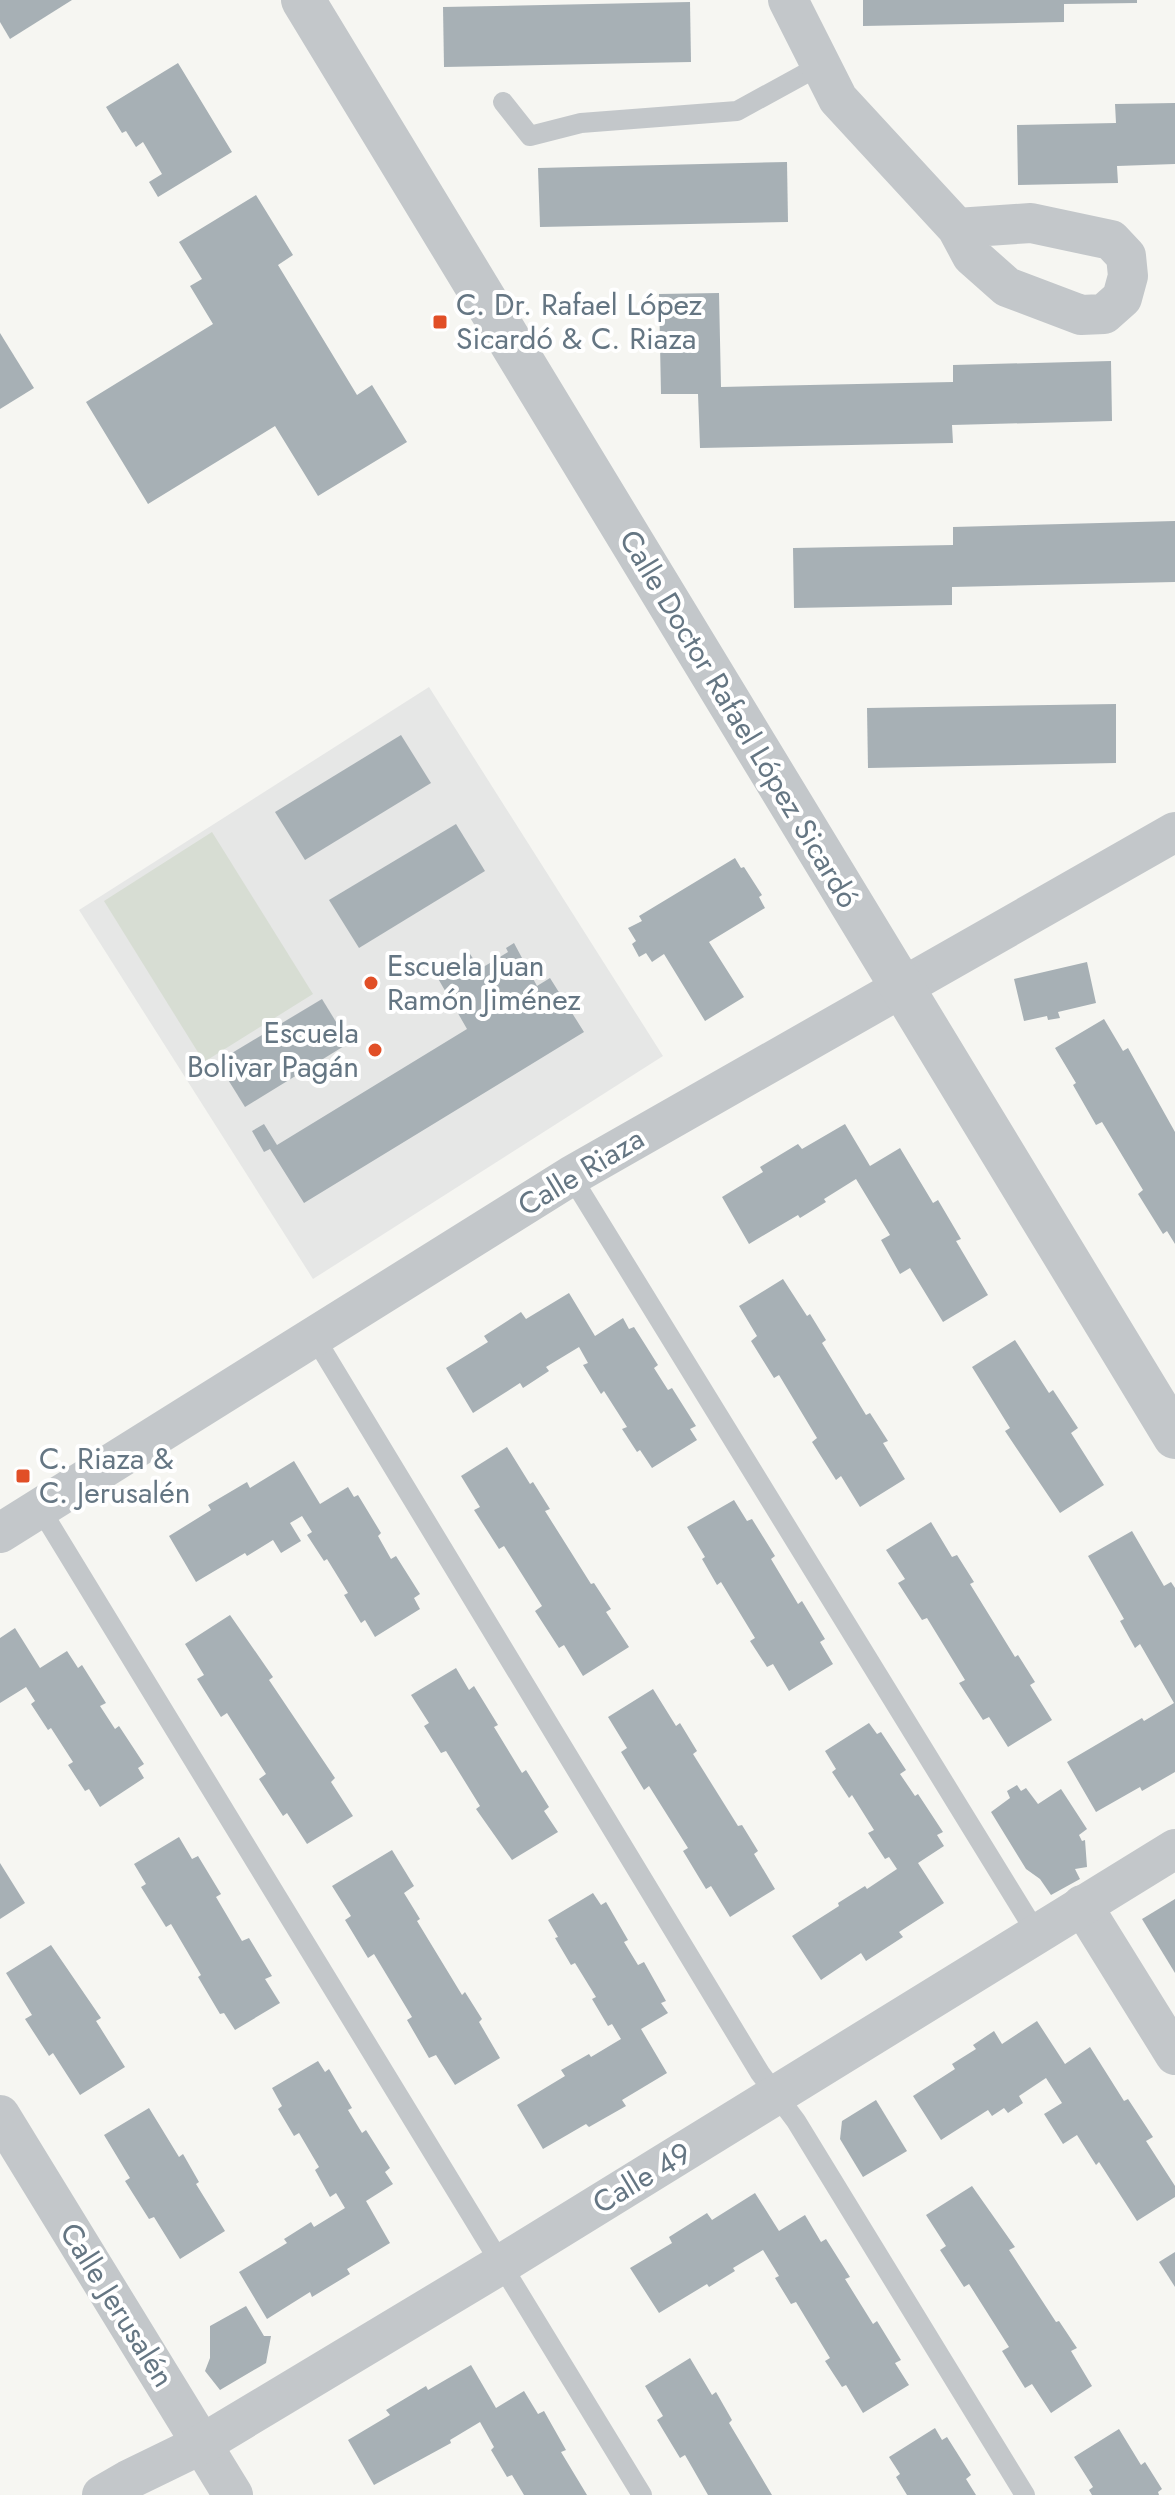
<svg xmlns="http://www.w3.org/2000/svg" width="1175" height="2495" viewBox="0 0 1175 2495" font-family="Jost,sans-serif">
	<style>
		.built { fill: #e6e7e6 }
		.green { fill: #d7ddd3 }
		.building { fill: #a7b0b5 }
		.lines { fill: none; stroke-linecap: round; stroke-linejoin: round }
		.service { stroke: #c3c7ca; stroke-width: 20 }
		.minor { stroke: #c3c7ca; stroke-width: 40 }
		.tertiary { stroke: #c3c7ca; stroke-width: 44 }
		.poi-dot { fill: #e14f27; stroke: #fff; stroke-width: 3 }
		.labels { text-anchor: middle; stroke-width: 8; stroke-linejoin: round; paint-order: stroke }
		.poi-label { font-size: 30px; fill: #657683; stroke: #fff; text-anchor: start }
		.street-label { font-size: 30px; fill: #657683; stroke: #fff }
	</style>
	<rect width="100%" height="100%" fill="#f6f6f2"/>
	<!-- built -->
	<polygon class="built" points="429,687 663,1056 313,1279 79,910"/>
	<!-- green -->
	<polygon class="green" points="212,832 313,994 204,1062 104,901"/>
	<!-- building -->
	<g class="building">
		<polygon points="0,0 72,0 10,39 0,22"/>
		<polygon points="863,0 1137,0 1137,3 1064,4 1064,22 863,26"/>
		<polygon points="690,2 691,62 444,67 443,7"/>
		<polygon points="178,63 232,152 158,197 149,182 162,174 143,142 136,147 126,131 122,133 106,107"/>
		<polygon points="1175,103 1175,164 1117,166 1118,183 1018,185 1017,125 1116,123 1115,104"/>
		<polygon points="787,162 788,222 540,227 538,168"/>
		<polygon points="256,195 293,255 278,265 357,395 372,385 407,442 318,496 275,426 148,504 86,402 213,324 190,286 202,279 179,242"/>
		<polygon points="719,293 721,387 953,382 953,365 1111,361 1112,421 952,425 953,443 700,448 698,394 661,394 659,294"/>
		<polygon points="0,333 34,388 0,409"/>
		<polygon points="1175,521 1175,582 952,587 952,605 794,608 793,548 953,545 953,527"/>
		<polygon points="1116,704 1116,763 868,768 867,708"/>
		<polygon points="401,735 431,783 305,860 275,812"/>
		<polygon points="456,824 485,871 359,948 329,900"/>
		<polygon points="735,858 741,868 744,867 762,895 759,897 765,908 709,942 744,997 705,1021 664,954 652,962 646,953 639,957 632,944 636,941 628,928 642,921 639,916"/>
		<polygon points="514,943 537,986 550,978 584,1032 304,1203 270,1149 264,1152 252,1131 264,1124 277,1145 467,1029 436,975 470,954 480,969 508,952 506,948"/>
		<polygon points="1087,962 1096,1003 1058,1012 1060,1018 1048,1020 1047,1016 1024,1021 1014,979"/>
		<polygon points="322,999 349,1043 245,1107 217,1062"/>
		<polygon points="1104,1019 1123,1051 1128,1048 1175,1132 1175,1244 1167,1231 1163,1234 1138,1194 1143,1190 1102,1122 1096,1125 1073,1085 1076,1083 1055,1048"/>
		<polygon points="845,1124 870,1166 900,1148 933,1203 938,1200 961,1239 956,1241 988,1295 943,1322 910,1268 900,1274 881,1240 890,1235 856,1179 824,1199 826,1202 800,1218 798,1215 749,1244 722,1197 763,1172 760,1167 798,1144 802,1149"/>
		<polygon points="783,1279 807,1316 810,1314 826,1340 822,1343 866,1415 870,1413 888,1441 883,1443 905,1479 860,1507 841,1476 836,1480 812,1442 817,1438 779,1375 774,1378 751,1341 757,1336 739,1306"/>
		<polygon points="569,1293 595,1336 623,1318 629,1329 634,1327 658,1365 654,1368 668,1390 672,1388 696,1426 690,1429 697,1440 652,1468 640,1450 637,1452 622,1429 627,1427 604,1391 601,1394 583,1365 588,1363 579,1347 546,1367 549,1371 523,1388 520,1383 473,1413 446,1368 488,1342 484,1336 521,1312 526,1319"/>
		<polygon points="1015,1340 1049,1393 1053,1390 1078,1428 1071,1433 1104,1485 1060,1513 1005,1431 1010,1428 972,1367"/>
		<polygon points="507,1447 530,1484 533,1482 550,1509 545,1511 591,1584 594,1583 611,1609 606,1612 629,1647 583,1676 564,1645 559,1648 535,1611 542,1606 504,1546 499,1549 474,1510 480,1507 461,1476"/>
		<polygon points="294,1461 320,1504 348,1487 354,1497 358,1495 381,1533 378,1536 391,1559 396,1556 420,1594 414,1598 420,1609 375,1637 365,1620 361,1623 344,1595 348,1593 327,1559 324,1561 307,1535 312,1532 302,1516 290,1523 301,1541 281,1553 273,1540 247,1556 245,1553 196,1582 169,1536 211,1510 208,1505 247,1482 250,1488"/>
		<polygon points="734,1500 747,1521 752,1519 775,1556 771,1559 798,1604 802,1601 825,1639 820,1642 833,1664 789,1691 773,1664 767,1667 750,1641 755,1638 721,1582 717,1585 702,1559 705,1557 687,1527"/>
		<polygon points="931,1522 952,1557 957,1555 974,1582 970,1584 1015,1657 1018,1655 1035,1682 1030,1685 1052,1720 1008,1747 989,1717 983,1720 959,1683 965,1680 927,1618 922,1620 898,1583 905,1579 886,1550"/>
		<polygon points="1132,1531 1164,1586 1171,1582 1175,1588 1175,1772 1142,1791 1140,1787 1096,1812 1067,1762 1142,1718 1144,1721 1174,1703 1140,1644 1135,1648 1120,1621 1124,1619 1088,1556"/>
		<polygon points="230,1615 273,1677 269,1680 335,1778 331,1782 353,1816 307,1844 287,1813 283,1816 259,1779 266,1774 227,1713 221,1717 197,1679 204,1675 185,1644"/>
		<polygon points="15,1628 40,1668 67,1651 78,1668 82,1665 106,1703 100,1706 115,1729 119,1726 144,1764 138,1768 144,1778 100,1807 89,1789 85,1791 68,1765 73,1762 51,1728 48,1730 31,1704 35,1701 26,1687 0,1703 0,1638"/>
		<polygon points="456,1668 469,1690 474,1686 498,1725 494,1727 522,1773 526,1770 549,1807 544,1811 558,1832 512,1860 476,1809 480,1806 446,1751 441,1753 424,1726 429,1723 411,1695"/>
		<polygon points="653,1689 676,1726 680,1723 697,1751 693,1754 738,1826 742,1825 758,1851 754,1854 775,1889 730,1917 711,1886 706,1889 683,1851 688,1848 649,1786 644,1790 621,1752 627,1748 608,1717"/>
		<polygon points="869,1723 877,1734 881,1732 906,1770 900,1774 915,1796 918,1794 943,1832 937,1835 944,1846 918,1863 944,1903 899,1932 903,1937 866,1961 861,1953 821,1980 792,1936 839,1906 838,1903 865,1886 867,1889 897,1869 889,1857 885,1859 868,1833 874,1830 852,1795 849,1798 832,1772 836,1769 825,1751"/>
		<polygon points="1017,1785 1021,1791 1026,1788 1038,1804 1061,1789 1087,1829 1079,1835 1082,1841 1085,1840 1087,1867 1075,1869 1080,1879 1051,1895 1040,1879 1026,1869 991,1812 1010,1798 1007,1791"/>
		<polygon points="179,1837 192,1859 198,1856 221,1894 216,1897 242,1941 249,1938 272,1976 265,1979 280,2003 235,2030 224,2013 220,2014 198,1977 201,1975 171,1924 166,1927 141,1887 146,1884 134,1864"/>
		<polygon points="392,1850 414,1886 404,1893 420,1919 417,1921 462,1995 465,1992 482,2019 479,2022 500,2058 455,2085 436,2055 429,2058 407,2020 412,2017 374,1954 368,1958 345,1920 351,1916 332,1886"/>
		<polygon points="0,1863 25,1903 0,1919"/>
		<polygon points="593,1893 601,1905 606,1902 628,1940 624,1942 638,1965 644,1962 666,2001 661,2003 668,2013 641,2029 667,2073 622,2100 626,2106 589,2127 586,2124 543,2149 517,2105 565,2076 561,2070 589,2054 591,2057 621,2039 612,2024 608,2026 592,1999 596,1997 575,1963 571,1965 555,1938 558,1937 548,1920"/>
		<polygon points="1175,1899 1175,1973 1142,1919"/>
		<polygon points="51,1945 101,2018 96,2021 125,2067 80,2095 53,2053 49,2056 25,2019 32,2015 6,1973"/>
		<polygon points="1037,2021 1065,2064 1090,2047 1124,2101 1128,2099 1153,2137 1146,2141 1175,2186 1175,2197 1137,2221 1099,2162 1096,2165 1077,2135 1063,2144 1044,2114 1062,2103 1046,2078 1019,2096 1023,2103 1008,2113 1004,2108 992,2116 988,2110 941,2140 913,2096 955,2069 952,2064 976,2049 973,2045 994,2031 1002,2044"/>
		<polygon points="318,2061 325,2072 329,2069 352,2108 348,2110 362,2133 366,2130 390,2168 385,2172 393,2184 366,2201 390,2243 347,2269 350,2274 312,2297 310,2292 267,2319 239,2272 287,2243 284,2239 311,2222 314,2227 345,2208 336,2193 330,2197 315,2170 319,2167 299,2133 294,2136 278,2109 282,2106 272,2088"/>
		<polygon points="876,2100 907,2151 863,2177 840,2139 842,2121"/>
		<polygon points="149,2108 179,2157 183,2154 199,2182 196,2184 225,2231 180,2259 154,2217 149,2219 125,2181 130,2178 104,2135"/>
		<polygon points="972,2186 1015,2247 1009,2250 1056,2322 1059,2321 1077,2348 1071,2351 1092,2386 1051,2413 1032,2384 1025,2388 1002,2351 1009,2347 969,2284 964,2287 940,2250 946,2246 926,2215"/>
		<polygon points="755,2193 779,2231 805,2215 821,2242 826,2239 850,2277 845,2279 873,2324 877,2321 901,2360 895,2363 909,2385 863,2413 846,2385 842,2387 825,2361 830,2358 796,2302 791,2304 775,2278 779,2276 763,2250 733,2268 735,2271 709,2287 707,2284 659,2313 630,2268 672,2243 669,2237 707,2213 712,2220"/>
		<polygon points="1175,2252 1175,2287 1159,2262"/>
		<polygon points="246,2306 264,2336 271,2336 266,2363 220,2390 205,2371 210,2358 210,2326"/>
		<polygon points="690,2358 712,2395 716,2392 732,2420 729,2423 772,2495 708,2495 685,2455 680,2458 657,2420 663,2416 645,2386"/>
		<polygon points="471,2365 496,2408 524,2391 538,2414 544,2411 566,2450 561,2452 587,2495 524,2495 512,2475 507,2477 491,2450 494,2447 480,2422 450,2440 451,2443 374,2485 348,2440 390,2415 386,2410 426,2386 428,2390"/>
		<polygon points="935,2428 942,2440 947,2437 971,2475 966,2479 976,2495 907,2495 896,2477 900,2474 889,2457"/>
		<polygon points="1119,2429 1141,2465 1145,2462 1162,2489 1158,2492 1159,2495 1092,2495 1089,2490 1093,2487 1074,2457"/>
	</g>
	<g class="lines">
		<!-- service -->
		<g class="service">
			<polyline points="503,102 530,136 581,123 737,111 821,65"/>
			<polyline points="571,1176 1037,1934"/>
			<polyline points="315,1338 760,2073 796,2121 1025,2495"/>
			<polyline points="41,1510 642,2495"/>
		</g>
		<!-- minor -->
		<g class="minor">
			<polyline points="788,0 838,99 957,228 972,256 1007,287 1081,315 1104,314 1122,298 1128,276 1126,256 1111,240 1031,223 957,228"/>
			<polyline points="0,1533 571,1176 1175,832"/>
			<polyline points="1082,1905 1175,2055"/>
			<polyline points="0,2115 233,2495"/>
			<polyline points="102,2495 128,2480 202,2444 500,2265 1175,1849"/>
		</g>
		<!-- tertiary -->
		<polyline class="tertiary" points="303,0 1175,1437"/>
	</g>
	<!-- markers -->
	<g class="poi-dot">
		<rect x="432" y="314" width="16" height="16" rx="4"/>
		<circle cx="371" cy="983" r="8"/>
		<circle cx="375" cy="1050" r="8"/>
		<rect x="15" y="1468" width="16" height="16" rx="4"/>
	</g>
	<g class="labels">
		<!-- poi labels -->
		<g class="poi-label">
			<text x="456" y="315">C. Dr. Rafael López<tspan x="456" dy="34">Sicardó &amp; C. Riaza</tspan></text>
			<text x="387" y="976">Escuela Juan<tspan x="387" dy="34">Ramón Jiménez</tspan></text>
			<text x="359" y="1043" text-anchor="end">Escuela<tspan x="359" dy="34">Bolivar Pagán</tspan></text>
			<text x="39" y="1469">C. Riaza &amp;<tspan x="39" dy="34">C. Jerusalén</tspan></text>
		</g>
		<!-- street labels -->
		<g class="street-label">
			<text transform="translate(739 719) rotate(59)" y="10">Calle Doctor Rafael López Sicardó</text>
			<text transform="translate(581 1172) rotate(-31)" y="10">Calle Riaza</text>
			<text transform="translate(642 2178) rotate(-31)" y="10">Calle 49</text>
			<text transform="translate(117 2305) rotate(58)" y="10">Calle Jerusalén</text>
		</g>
	</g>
</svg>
